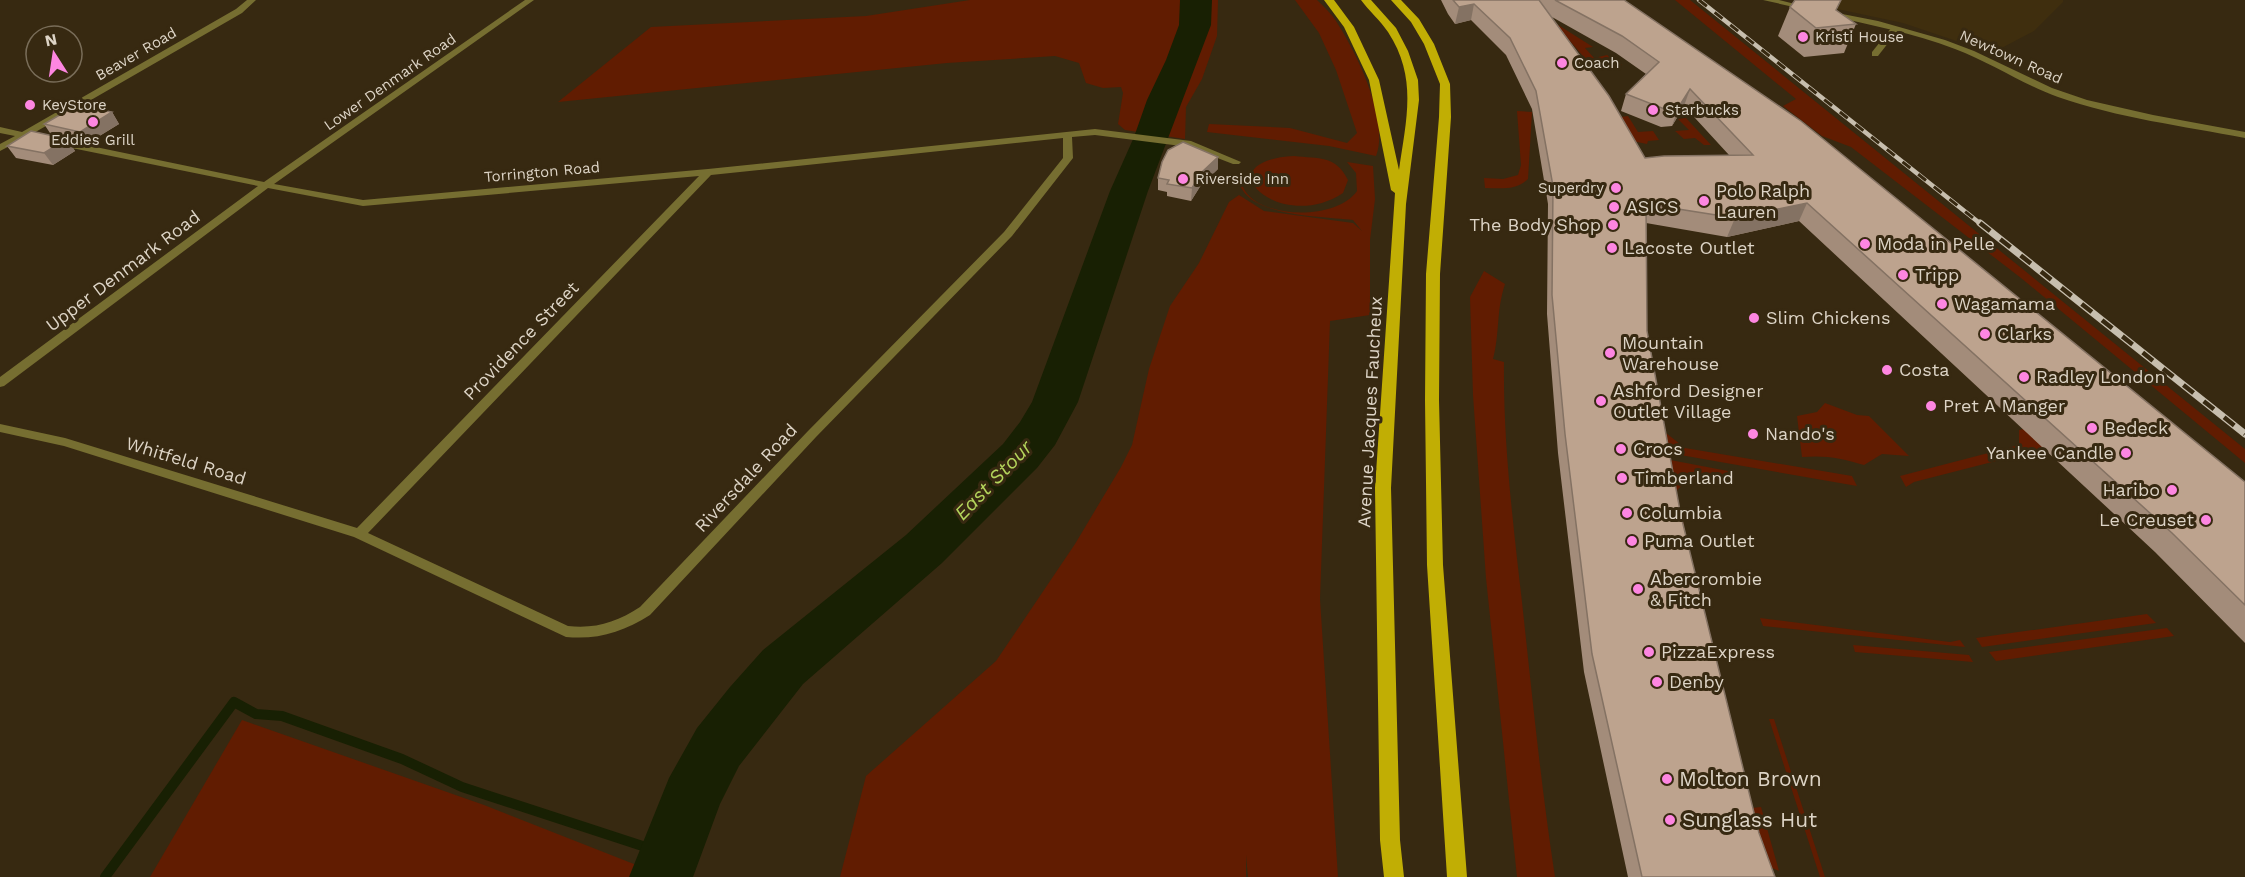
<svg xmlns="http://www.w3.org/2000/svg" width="2245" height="877" viewBox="0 0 2245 877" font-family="'Work Sans',sans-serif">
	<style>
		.built { fill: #3f2e0e }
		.green { fill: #611c01 }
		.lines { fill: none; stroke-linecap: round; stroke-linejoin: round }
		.stream { stroke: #182003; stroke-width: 10 }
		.river { fill: #182003; fill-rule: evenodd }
		.minor { fill: #766e31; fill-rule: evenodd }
		.tertiary { fill: #766e31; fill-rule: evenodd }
		.primary { fill: #c1ae04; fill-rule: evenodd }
		.rail-far1-casing { stroke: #c7beae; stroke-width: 4.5 }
		.rail-casing { stroke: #c7beae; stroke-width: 7 }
		.rail-far1 { stroke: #372911; stroke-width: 3; stroke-dasharray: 10; stroke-linecap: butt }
		.rail { stroke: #372911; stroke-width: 4.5; stroke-dasharray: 13; stroke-linecap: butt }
		.wall { fill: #a38c7a; fill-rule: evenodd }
		.shaded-wall { fill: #847263 }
		.building { fill: #bda38e; stroke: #847263; stroke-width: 1.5 }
		.poi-dot { fill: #fd86e1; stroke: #372911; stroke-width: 2 }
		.labels { text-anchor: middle; stroke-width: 6; stroke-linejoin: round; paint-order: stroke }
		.far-poi-label { font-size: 15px; fill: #ddd4c6; stroke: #372911; text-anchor: start }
		.far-street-label { font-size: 15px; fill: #ddd4c6; stroke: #372911 }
		.poi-label { font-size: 18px; fill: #ddd4c6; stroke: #372911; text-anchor: start }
		.street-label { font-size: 18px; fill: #ddd4c6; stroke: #372911 }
		.water-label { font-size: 20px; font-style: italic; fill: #b4d45b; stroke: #372911 }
		.near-poi-label { font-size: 21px; fill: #ddd4c6; stroke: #372911; text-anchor: start }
	</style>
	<rect width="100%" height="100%" fill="#372911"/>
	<!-- built -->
	<polygon class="built" points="1795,0 2063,0 2063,2 2034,31 1992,53 1903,23"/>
	<!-- green -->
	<g class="green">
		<polygon points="970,0 1218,0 1217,36 1202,79 1186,107 1185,139 1125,130 1118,124 1123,93 1121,87 1103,88 1086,83 1079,63 1055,56 947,63 558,102 651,27 866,16"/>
		<path d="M1295,0H1317C1324,7 1331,13 1336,21C1356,52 1390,120 1376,156L1329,146L1207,132L1209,124L1290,128L1347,143L1357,133L1336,70L1319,33Z"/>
		<polygon points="1675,0 1690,0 2245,449 2245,463 2021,278 1851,147 1822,136 1783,106 1796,99"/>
		<polygon points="1555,23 1593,47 1585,48 1594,58 1607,55 1622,65 1616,66 1611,61 1596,63 1602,70 1595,70 1570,41 1550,25"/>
		<path d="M1517,111L1532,112L1528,179C1515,191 1501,188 1485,188L1484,178L1503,179L1518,175L1521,165Z"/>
		<polygon points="1628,116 1638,132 1653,131 1659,140 1648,141 1647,144 1632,141 1621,117"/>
		<polygon points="1686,118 1711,145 1704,145 1695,138 1684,139 1675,131 1689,130 1678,119"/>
		<path d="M1294,156C1319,159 1336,155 1348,180L1343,193C1280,235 1201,161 1294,156Z"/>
		<path d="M1347,162L1373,166L1375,199L1370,240V315L1330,321L1320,599L1338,877H1248L1246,855V877H840L866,776L996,661L1075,544L1121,467L1132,445L1149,369L1170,306L1199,263L1229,202L1239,195L1264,211L1353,223L1362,231L1353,220C1322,216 1242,218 1238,177L1241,176C1240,218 1333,225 1357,191L1356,173Z"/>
		<path d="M1484,271L1505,284C1496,311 1500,333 1493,359L1504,362C1503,442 1513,523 1522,602C1532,694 1541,786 1555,877H1517L1486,578L1473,395L1470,297Z"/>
		<path d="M1825,403L1857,415L1869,416L1909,456L1882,454L1864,465C1842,458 1825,455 1802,457L1797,416L1817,412Z"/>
		<polygon points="2032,427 2054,446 1914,482 1906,487 1900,476 2019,445 2019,430"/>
		<polygon points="1651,431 1666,433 1685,448 1852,476 1857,486 1652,450"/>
		<path d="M1665,459L1728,471L1731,475C1714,478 1686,476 1676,492L1684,526L1666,519Z"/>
		<polygon points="2147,614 2156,623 1982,647 1976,638"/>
		<polygon points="1760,618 1950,642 1960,640 1965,647 1763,626"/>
		<polygon points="2167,628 2174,636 1996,661 1989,652"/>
		<polygon points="1853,645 1969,655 1973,662 1855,652"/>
		<polygon points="1769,719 1774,719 1825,877 1820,877"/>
		<polygon points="242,720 484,805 644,868 641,877 150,877"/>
		<polygon points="1761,807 1779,871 1756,861 1743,809"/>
	</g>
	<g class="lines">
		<!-- stream -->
		<polyline class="stream" points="105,877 234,702 256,714 282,716 402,759 462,787 670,855"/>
		<!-- river -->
		<polygon class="river" points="1180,0 1212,0 1211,25 1148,191 1078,402 1055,445 1037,468 942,563 803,684 739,766 720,804 693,877 629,877 669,778 697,728 730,687 763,650 906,535 1003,444 1020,422 1032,402 1110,191 1134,137 1147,100 1166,60 1179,25"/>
		<!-- minor -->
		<g class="minor">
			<polygon points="247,0 256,0 242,13 32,134 43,136 43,140 25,138 0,151 0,144 15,136 0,133 0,127 22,132 236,9"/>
			<path d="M525,0H534L274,184L363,200L708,169L1095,129L1191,141L1241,162L1239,164H1233L1189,147L1095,135L1072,137L1073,158L1012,236L816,437L650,615C623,632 598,640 566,637L354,537L64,446L0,432V424L65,438L357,528L699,176L363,206L268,188L4,386L0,387V377L258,186L57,145L52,142L57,139L264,182ZM1063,138V158L1004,232L808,431L640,607C617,622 596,629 568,626L368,533L711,175Z"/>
			<polygon points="1892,27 1899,29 1878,56 1872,56 1872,52"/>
		</g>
		<!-- tertiary -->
		<g class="tertiary">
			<polygon points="1763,0 1779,0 1811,8 1807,10"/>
			<path d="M1827,11L1878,21L1945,40L1974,51L2052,88L2087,100L2153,115L2245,132V138C2183,126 2118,118 2058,97C2022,84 1990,62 1955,49C1913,33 1870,25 1827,15Z"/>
		</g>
		<!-- primary -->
		<g class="primary">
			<path d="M1324,0H1334L1354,27L1379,80L1399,170C1406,120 1418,78 1388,32C1380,20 1369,11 1361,0H1371L1396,28L1408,51L1418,80L1419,100L1406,204L1391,488L1400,840L1404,877H1384L1380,840L1375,488L1395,193L1391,190L1369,80L1344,27Z"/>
			<polygon points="1391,0 1401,0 1419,19 1434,44 1450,84 1451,117 1440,274 1439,400 1443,565 1467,877 1447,877 1427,565 1425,400 1426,274 1439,117 1440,84 1424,44 1411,22"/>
		</g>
		<defs>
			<polyline id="rail-far1" points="1699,0 1982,225"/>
			<polyline id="rail" points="1980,223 2245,434"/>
		</defs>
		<!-- rail-far1 casing -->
		<use href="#rail-far1" class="rail-far1-casing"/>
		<!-- rail casing -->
		<use href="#rail" class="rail-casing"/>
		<!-- rail-far1 -->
		<use href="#rail-far1" class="rail-far1"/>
		<!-- rail -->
		<use href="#rail" class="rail"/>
	</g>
	<!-- wall -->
	<g class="wall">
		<path d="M1441,0H1624L2245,482V643L2155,552L1799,221L1727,237L1646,223L1647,331L1681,516L1759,833L1775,877H1628L1584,672L1558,453L1547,314L1548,204L1532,109L1506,55L1471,20L1455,24L1448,14ZM1552,17L1616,53L1646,74L1626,94L1621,111L1661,127L1672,126L1684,106L1729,155L1645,158Z"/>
		<polygon points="1790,7 1836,10 1856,24 1844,53 1804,57 1778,36"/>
		<polygon points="112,112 119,124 88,143 67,139 75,151 53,165 16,158 7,146 52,136 44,124"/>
		<polygon points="1218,169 1201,185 1191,201 1167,196 1167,192 1158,190 1158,178"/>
	</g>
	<!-- shaded-wall -->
	<g class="shaded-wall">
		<polygon points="1474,4 1471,20 1455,24 1459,7"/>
		<polygon points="1690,89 1684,106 1672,126 1678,108"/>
		<polygon points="112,112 119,124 88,143 80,132"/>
		<polygon points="67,139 75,151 53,165 44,153"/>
		<polygon points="1218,157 1218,169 1201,185 1191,201 1192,188 1202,172"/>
		<polygon points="1807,203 1799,221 1727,237 1735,218"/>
	</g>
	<!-- building -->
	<g class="building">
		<polygon points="1453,0 1539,0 1609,96 1645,158 1664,156 1753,155 1690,89 1678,108 1667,110 1626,94 1659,62 1622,36 1555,0 1624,0 1801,121 2245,482 2245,605 2172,533 1807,203 1735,218 1646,204 1647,331 1681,516 1759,833 1775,877 1642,877 1592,654 1565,434 1552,295 1553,186 1536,91 1510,38 1474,4 1459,7"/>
		<polygon points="1795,0 1841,0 1836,10 1856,24 1816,28 1790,7"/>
		<polygon points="77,105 112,112 80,132 44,124"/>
		<polygon points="31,131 67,139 44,153 7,146"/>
		<polygon points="1183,142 1218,157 1202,172 1192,188 1167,184 1169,180 1158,178 1162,162 1168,150"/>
	</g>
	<!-- markers -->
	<g class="poi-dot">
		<circle cx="1803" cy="37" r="6"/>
		<circle cx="1562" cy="63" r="6"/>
		<circle cx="30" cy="105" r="6"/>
		<circle cx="1653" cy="110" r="6"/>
		<circle cx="93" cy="122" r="6"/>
		<circle cx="1183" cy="179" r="6"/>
		<circle cx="1616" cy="188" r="6"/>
		<circle cx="1704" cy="201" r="6"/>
		<circle cx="1614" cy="207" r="6"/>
		<circle cx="1613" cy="225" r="6"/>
		<circle cx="1865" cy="244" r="6"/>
		<circle cx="1612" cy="248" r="6"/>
		<circle cx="1903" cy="275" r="6"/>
		<circle cx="1942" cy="304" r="6"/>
		<circle cx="1754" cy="318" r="6"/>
		<circle cx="1985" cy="334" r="6"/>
		<circle cx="1610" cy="353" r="6"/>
		<circle cx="1887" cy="370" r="6"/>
		<circle cx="2024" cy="377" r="6"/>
		<circle cx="1601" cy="401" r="6"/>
		<circle cx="1931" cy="406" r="6"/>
		<circle cx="2092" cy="428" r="6"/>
		<circle cx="1753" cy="434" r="6"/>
		<circle cx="1621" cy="449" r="6"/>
		<circle cx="2126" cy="453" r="6"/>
		<circle cx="1622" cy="478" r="6"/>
		<circle cx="2172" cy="490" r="6"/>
		<circle cx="1627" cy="513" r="6"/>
		<circle cx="2206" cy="520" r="6"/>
		<circle cx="1632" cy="541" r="6"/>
		<circle cx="1638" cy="589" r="6"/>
		<circle cx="1649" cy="652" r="6"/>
		<circle cx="1657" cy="682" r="6"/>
		<circle cx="1667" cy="779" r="6"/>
		<circle cx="1670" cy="820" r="6"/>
	</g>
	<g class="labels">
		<!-- far-poi labels -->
		<g class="far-poi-label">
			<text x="1815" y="42">Kristi House</text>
			<text x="1574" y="68">Coach</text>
			<text x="42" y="110">KeyStore</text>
			<text x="1665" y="115">Starbucks</text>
			<text x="93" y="145" text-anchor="middle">Eddies Grill</text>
			<text x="1195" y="184">Riverside Inn</text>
			<text x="1604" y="193" text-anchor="end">Superdry</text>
		</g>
		<!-- far-street labels -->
		<g class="far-street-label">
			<text transform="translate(136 54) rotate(-30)" y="5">Beaver Road</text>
			<text transform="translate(2011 57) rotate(24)" y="5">Newtown Road</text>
			<text transform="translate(390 82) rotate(-35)" y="5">Lower Denmark Road</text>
			<text transform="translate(542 172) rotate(-5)" y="5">Torrington Road</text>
		</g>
		<!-- poi labels -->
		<g class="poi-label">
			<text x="1716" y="197">Polo Ralph<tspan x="1716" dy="21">Lauren</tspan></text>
			<text x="1626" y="213">ASICS</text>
			<text x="1601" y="231" text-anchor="end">The Body Shop</text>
			<text x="1877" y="250">Moda in Pelle</text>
			<text x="1624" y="254">Lacoste Outlet</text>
			<text x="1915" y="281">Tripp</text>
			<text x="1954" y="310">Wagamama</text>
			<text x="1766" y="324">Slim Chickens</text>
			<text x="1997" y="340">Clarks</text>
			<text x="1622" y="349">Mountain<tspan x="1622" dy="21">Warehouse</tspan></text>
			<text x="1899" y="376">Costa</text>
			<text x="2036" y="383">Radley London</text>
			<text x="1613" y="397">Ashford Designer<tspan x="1613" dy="21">Outlet Village</tspan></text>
			<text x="1943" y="412">Pret A Manger</text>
			<text x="2104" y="434">Bedeck</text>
			<text x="1765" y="440">Nando's</text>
			<text x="1633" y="455">Crocs</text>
			<text x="2114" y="459" text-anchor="end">Yankee Candle</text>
			<text x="1634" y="484">Timberland</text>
			<text x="2160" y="496" text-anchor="end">Haribo</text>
			<text x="1639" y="519">Columbia</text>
			<text x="2194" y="526" text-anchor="end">Le Creuset</text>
			<text x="1644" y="547">Puma Outlet</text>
			<text x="1650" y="585">Abercrombie<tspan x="1650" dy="21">&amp; Fitch</tspan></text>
			<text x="1661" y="658">PizzaExpress</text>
			<text x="1669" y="688">Denby</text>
		</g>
		<!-- street labels -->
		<g class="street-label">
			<text transform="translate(123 271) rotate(-37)" y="6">Upper Denmark Road</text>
			<text transform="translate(521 341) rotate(-46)" y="6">Providence Street</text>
			<text transform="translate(1370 412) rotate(-87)" y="6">Avenue Jacques Faucheux</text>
			<text transform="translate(186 461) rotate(17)" y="6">Whitfeld Road</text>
			<text transform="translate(746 478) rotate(-47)" y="6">Riversdale Road</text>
		</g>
		<!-- water labels -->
		<g class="water-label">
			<text transform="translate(993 480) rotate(-46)" y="7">East Stour</text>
		</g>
		<!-- near-poi labels -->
		<g class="near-poi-label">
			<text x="1679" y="786">Molton Brown</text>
			<text x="1682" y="827">Sunglass Hut</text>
		</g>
	</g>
	<!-- north arrow -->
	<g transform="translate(54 54) rotate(348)"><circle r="28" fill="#372911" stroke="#796d59" stroke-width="1.5"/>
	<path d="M0-4.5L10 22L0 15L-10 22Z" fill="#fd86e1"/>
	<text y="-9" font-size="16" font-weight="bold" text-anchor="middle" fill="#ddd4c6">N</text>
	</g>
</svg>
